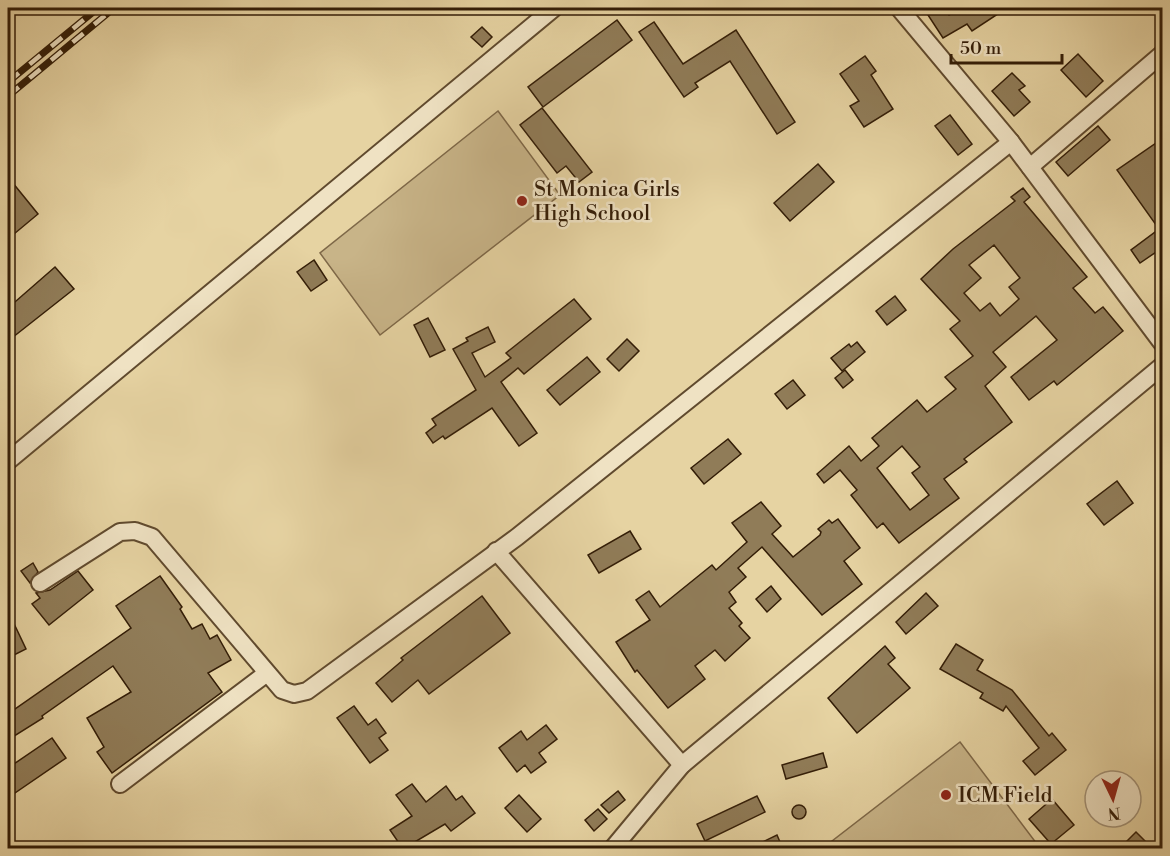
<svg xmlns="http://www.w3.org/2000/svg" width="1170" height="856" viewBox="0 0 1170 856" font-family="'Libre Bodoni',serif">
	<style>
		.green { fill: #c8b488; stroke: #7e6848; stroke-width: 1.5 }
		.building { fill: #907c58; stroke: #331d07; stroke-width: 1.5; fill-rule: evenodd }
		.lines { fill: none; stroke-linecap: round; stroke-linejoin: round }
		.minor-casing { stroke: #604a2e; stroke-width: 20 }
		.minor { stroke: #efe2c3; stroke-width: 16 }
		.rail-casing { stroke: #331d07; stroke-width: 7 }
		.rail { stroke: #efe2c3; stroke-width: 4.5; stroke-dasharray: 14; stroke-linecap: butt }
		.poi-dot { fill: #8f2418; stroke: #efe2c3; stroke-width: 2 }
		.labels { text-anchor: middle; stroke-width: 5; stroke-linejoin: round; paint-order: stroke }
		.poi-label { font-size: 21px; fill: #331d07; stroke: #efe2c3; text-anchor: start }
	</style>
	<rect width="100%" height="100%" fill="#e6d3a2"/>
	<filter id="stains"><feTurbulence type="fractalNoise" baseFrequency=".00333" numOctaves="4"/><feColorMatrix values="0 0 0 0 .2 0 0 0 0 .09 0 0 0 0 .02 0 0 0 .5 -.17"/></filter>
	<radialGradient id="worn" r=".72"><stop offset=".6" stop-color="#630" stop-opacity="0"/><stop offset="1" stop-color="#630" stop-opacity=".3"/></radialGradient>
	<!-- green -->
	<g class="green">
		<polygon points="498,111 560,195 380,335 320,253"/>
		<polygon points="960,742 1040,848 823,848"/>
	</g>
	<!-- building -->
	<g class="building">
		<polygon points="940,8 944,8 949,15 961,8 1007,8 972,31 967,24 943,38 928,15"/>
		<polygon points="617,20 632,40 543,107 528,87"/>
		<polygon points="654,22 683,64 736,30 795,122 777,134 730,61 695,83 698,87 684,97 639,32"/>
		<polygon points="482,27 492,37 482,47 471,37"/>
		<polygon points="1078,54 1103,81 1086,97 1061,70"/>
		<polygon points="865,56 876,71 871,75 893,109 864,127 850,106 859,101 840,74"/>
		<polygon points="1012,73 1025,86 1019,90 1030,102 1014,116 992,91"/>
		<polygon points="542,108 592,172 579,182 566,166 557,173 520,125"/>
		<polygon points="950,115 972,144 958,155 935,126"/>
		<polygon points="1098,126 1110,140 1068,176 1056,162"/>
		<polygon points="1162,139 1162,248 1140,263 1131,250 1159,229 1117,170"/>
		<polygon points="818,164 834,182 790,221 774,203"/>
		<polygon points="8,177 38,214 8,239"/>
		<path d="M1023,188L1030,197L1024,202L1087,277L1073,288L1095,313L1103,307L1123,331L1057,385L1054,381L1029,400L1011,377L1057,340L1036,316L993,352L1006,367L985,386L1012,422L964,459L967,462L944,479L959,498L899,543L883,523L877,528L851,495L857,490L840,470L824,483L817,474L849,446L861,461L879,446L872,438L917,400L927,412L956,389L945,377L973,356L950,329L960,321L921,279L953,249L1015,201L1011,197ZM994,245L1020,278L1009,287L1019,299L1000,316L990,303L980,311L964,293L981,278L969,265ZM902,446L920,467L912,473L929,495L910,510L877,468Z"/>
		<polygon points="314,260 327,280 311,291 297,272"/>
		<polygon points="55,267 74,289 8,341 8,308"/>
		<polygon points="895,296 906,310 887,325 876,311"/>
		<polygon points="574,299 591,319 524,374 518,368 501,382 537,433 519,446 492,408 445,439 443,436 433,443 426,433 436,425 432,419 476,390 453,349 468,341 466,338 488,327 495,342 472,353 485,377 511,358 506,353"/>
		<polygon points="428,318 445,350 430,357 414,325"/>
		<polygon points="627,339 639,351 619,371 607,359"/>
		<polygon points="857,342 865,352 842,371 831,358 849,344 851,347"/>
		<polygon points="587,357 600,372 560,405 547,390"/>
		<polygon points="845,370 853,380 843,388 835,378"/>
		<polygon points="793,380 805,395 787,409 775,394"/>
		<polygon points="728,439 741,454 704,484 691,468"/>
		<polygon points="1117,481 1133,503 1104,525 1087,504"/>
		<polygon points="761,502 781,526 772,534 793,557 820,535 821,532 818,529 829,520 832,523 838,519 860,548 844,561 862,584 822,615 762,547 738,568 746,577 729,592 736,602 729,608 742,623 739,626 750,638 725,661 715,650 695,666 705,679 668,708 637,670 635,672 616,642 650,620 636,600 649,591 660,607 712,565 716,570 747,542 732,523"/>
		<polygon points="630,531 641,549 599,573 588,555"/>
		<polygon points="33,563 38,572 30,583 21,571"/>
		<polygon points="78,571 93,590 49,625 32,604 40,598 36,593 50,590"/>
		<polygon points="160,576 182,607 180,609 192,629 202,624 210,639 217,635 231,660 208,673 222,692 112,773 97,752 104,747 87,718 131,692 113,666 42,716 43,718 8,740 8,714 131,628 116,606"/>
		<polygon points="771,586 781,599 767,612 756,599"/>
		<polygon points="926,593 938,606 906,634 896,622"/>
		<polygon points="482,596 510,633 429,694 418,680 392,702 376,683 403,660 401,658"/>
		<polygon points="8,611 26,649 8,658"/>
		<polygon points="956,644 983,660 977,670 1012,690 1049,736 1052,733 1066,750 1035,775 1023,761 1039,748 1006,706 1003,711 980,698 983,693 940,669"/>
		<polygon points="885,646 895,658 888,664 910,688 857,733 828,698"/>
		<polygon points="354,706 368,725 376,719 386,733 379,738 388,750 370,763 337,718"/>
		<polygon points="546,725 557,739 539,753 546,762 531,773 525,765 517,772 499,748 521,731 527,740"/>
		<polygon points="52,738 66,758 12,795 8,789 8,768"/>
		<polygon points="823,753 827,767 786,779 782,765"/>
		<polygon points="412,784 426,802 446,786 456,800 462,796 475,813 451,831 445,824 403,849 390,830 412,816 396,795"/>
		<polygon points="618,791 625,800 609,813 601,805"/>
		<polygon points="519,795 541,819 527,832 505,808"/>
		<polygon points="757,796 765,812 705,841 697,824"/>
		<polygon points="1052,799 1074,825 1051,844 1029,819"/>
		<circle cx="799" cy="812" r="7"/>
		<polygon points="598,809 607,819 594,831 585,820"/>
		<polygon points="1136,832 1153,849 1119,849"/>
		<polygon points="777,835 783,849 748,849"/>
	</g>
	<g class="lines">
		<defs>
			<g id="minor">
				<polyline points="899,8 1011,142 1162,343"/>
				<polyline points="1030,167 1162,54"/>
				<polyline points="8,461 554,8"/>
				<polyline points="496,551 682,765"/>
				<polyline points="40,583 120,532 135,531 152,537 282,690 294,694 307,691 517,537 1011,142"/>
				<polyline points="120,784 267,673"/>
				<polyline points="613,848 682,765 1162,366"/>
			</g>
		</defs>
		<!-- minor casing -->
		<use href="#minor" class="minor-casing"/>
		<!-- minor -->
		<use href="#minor" class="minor"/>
		<defs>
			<g id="rail">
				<polyline points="8,82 98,8"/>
				<polyline points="8,96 114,8"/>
			</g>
		</defs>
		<!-- rail casing -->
		<use href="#rail" class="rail-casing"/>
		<!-- rail -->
		<use href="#rail" class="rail"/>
	</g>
	<!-- markers -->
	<g class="poi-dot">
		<circle cx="522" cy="201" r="6"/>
		<circle cx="946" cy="795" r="6"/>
	</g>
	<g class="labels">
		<!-- poi labels -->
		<g class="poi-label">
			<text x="534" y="196">St Monica Girls<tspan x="534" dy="24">High School</tspan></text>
			<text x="958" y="802">ICM Field</text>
		</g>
	</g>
	<!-- margin -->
	<rect width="1170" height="856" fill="none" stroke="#e6d3a2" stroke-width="30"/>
	<rect x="9" y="9" width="1152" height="838" fill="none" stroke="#331d07" stroke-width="3"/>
	<rect x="15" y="15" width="1140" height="826" fill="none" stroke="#331d07" stroke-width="1.5"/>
	<!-- north arrow -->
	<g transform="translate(1113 799) rotate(175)"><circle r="28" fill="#efe2c3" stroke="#a49378" stroke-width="1.5"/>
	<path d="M0-4.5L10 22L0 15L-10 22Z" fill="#8f2418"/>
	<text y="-9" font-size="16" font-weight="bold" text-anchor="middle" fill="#331d07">N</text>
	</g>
	<!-- scale -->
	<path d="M951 54v9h111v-9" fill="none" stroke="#331d07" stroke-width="3"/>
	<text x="960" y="54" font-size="18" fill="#331d07" stroke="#efe2c3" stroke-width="4.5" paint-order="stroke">50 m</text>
	<rect width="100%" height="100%" filter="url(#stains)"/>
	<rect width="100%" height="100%" fill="url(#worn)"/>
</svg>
